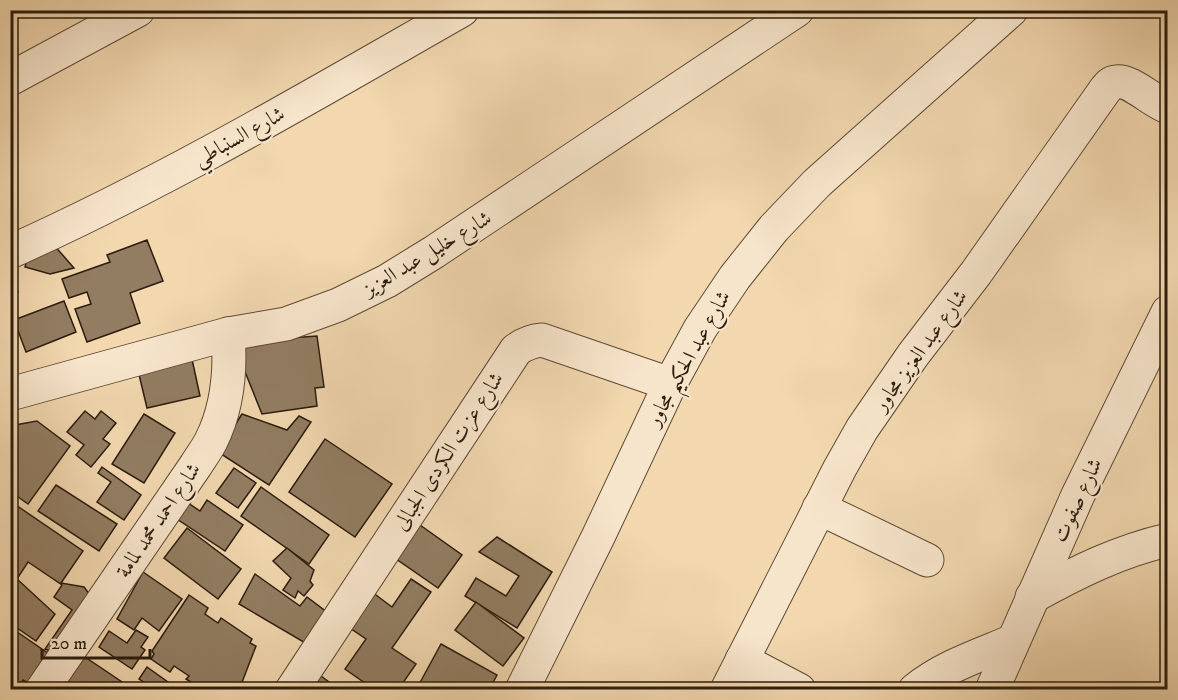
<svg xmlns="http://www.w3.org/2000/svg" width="1178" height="700" viewBox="0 0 1178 700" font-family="'IM FELL DW Pica',Amiri,serif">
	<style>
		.building { fill: #927d62; stroke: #2b1c0e; stroke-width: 1.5 }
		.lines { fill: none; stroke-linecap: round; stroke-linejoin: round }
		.minor-casing { stroke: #5d4b36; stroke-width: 35 }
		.minor { stroke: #f7e5cb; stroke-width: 33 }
		.labels { text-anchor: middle; stroke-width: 4.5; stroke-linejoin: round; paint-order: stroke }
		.street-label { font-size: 21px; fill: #2b1c0e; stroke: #f7e5cb }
	</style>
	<rect width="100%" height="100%" fill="#f2d7af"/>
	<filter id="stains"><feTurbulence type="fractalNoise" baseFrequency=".00333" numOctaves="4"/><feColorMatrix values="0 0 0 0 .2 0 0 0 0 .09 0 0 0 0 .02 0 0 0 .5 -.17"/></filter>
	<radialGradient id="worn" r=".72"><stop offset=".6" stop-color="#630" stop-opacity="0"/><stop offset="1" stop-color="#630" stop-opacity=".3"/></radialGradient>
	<!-- building -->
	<g class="building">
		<polygon points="147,240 163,281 130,293 140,323 87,342 75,309 91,304 87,292 69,298 62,279 110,262 107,255"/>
		<polygon points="53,244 74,268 50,274 25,267 30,249"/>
		<polygon points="10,274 18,292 10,295"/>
		<polygon points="64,301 76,332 26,352 14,320"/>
		<polygon points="317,336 324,387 315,388 317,406 262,414 233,342"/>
		<polygon points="190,350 200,396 147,408 136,362"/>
		<polygon points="85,411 95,419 101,411 116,423 103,439 110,444 91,467 76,455 84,445 67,432"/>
		<polygon points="144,414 175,433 144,483 112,464"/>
		<polygon points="242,414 287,430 299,416 311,422 269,485 218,452"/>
		<polygon points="37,421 70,446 28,504 10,491 10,431 15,425"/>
		<polygon points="325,439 392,484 355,537 289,492"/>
		<polygon points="102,467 141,495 124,520 97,502 111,482 98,473"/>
		<polygon points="234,468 256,483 238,508 216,493"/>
		<polygon points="56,485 117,524 99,551 38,511"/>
		<polygon points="261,487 329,535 309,564 241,516"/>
		<polygon points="207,500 243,525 225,551 174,517 185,501 200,511"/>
		<polygon points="10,501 83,551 61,583 84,587 93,599 59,654 45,649 72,610 54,597 62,585 28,562 17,579 10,574"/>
		<polygon points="413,520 462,555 438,588 389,554"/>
		<polygon points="187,528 241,569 218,599 164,558"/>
		<polygon points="497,537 552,572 517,628 465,596 476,578 506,596 519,576 479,552"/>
		<polygon points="287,548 314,570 310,581 313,585 304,596 298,591 295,598 283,590 291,578 273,561"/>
		<polygon points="143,572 182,599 159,631 142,618 134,630 117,619"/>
		<polygon points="255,574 300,606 307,597 328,613 307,644 239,604"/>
		<polygon points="17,579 55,614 36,641 10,623 10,593"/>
		<polygon points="411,579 431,592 392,648 416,664 398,690 375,690 345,669 366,639 344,624 368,589 392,607"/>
		<polygon points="189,595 208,608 205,614 218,623 221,618 252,639 250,643 256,646 239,690 204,690 186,679 189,676 174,666 170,672 151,659 154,654 152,651"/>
		<polygon points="476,602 524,638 503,666 455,630"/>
		<polygon points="10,627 49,654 28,683 23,680 20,684 10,677"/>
		<polygon points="136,630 148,637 141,647 145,650 132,669 99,647 109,631 127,643"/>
		<polygon points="441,644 497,675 489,690 416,690"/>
		<polygon points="82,655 131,688 130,690 58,690"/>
		<polygon points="147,667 172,685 169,689 171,690 140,690 145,683 139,679"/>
		<polygon points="314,671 340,690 300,690"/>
	</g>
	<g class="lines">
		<defs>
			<g id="minor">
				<polyline points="10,79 138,10"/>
				<path d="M10,252C166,182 313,95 462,10"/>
				<polyline points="10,394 228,334 286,324 338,305 387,281 434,252 797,10"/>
				<polyline points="819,508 927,560"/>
				<path d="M1032,597C1075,573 1119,551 1168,540"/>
				<polyline points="742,660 799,690"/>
				<path d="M42,690L196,465C201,457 207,449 211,441C228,407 231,371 228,334"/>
				<path d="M292,690L516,350C524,344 531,341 542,340L670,384"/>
				<polyline points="522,690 598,537 670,384 700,329 735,277 774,228 817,183 1011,10"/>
				<path d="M727,690L840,468L862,429L913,355L976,273L1105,90C1108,86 1111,82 1116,82C1130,79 1153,102 1168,107"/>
				<path d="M915,690C943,667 980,655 1013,641"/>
				<polyline points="992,690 1078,495 1168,312"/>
			</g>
		</defs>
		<!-- minor casing -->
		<use href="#minor" class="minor-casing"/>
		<!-- minor -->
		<use href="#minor" class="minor"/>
	</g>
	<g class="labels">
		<!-- street labels -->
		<g class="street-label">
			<text transform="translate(239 136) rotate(-29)" y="7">شارع السنباطي</text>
			<text transform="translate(427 253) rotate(-31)" y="7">شارع خليل عبد العزيز</text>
			<text transform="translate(920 350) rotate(-54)" y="7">شارع عبد العزيز مجاور</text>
			<text transform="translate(688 358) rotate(-61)" y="7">شارع عبد الحكيم مجاور</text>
			<text transform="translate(448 451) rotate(-57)" y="7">شارع عزت الكردى الجبالى</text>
			<text transform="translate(1077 500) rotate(-65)" y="7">شارع صفوت</text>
			<text transform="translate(158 520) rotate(-56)" y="7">شارع احمد محمد لمامة</text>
		</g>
	</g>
	<!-- margin -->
	<rect width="1178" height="700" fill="none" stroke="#f2d7af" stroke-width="36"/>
	<rect x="12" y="12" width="1154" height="676" fill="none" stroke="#2b1c0e" stroke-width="3"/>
	<rect x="18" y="18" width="1142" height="664" fill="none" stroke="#2b1c0e" stroke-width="1.5"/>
	<!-- scale -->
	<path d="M42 649v9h108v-9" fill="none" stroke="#2b1c0e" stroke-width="3"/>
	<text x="51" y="649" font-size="18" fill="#2b1c0e" stroke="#f7e5cb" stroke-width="4.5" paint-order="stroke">20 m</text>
	<rect width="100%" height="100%" filter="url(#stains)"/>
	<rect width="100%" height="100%" fill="url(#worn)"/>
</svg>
